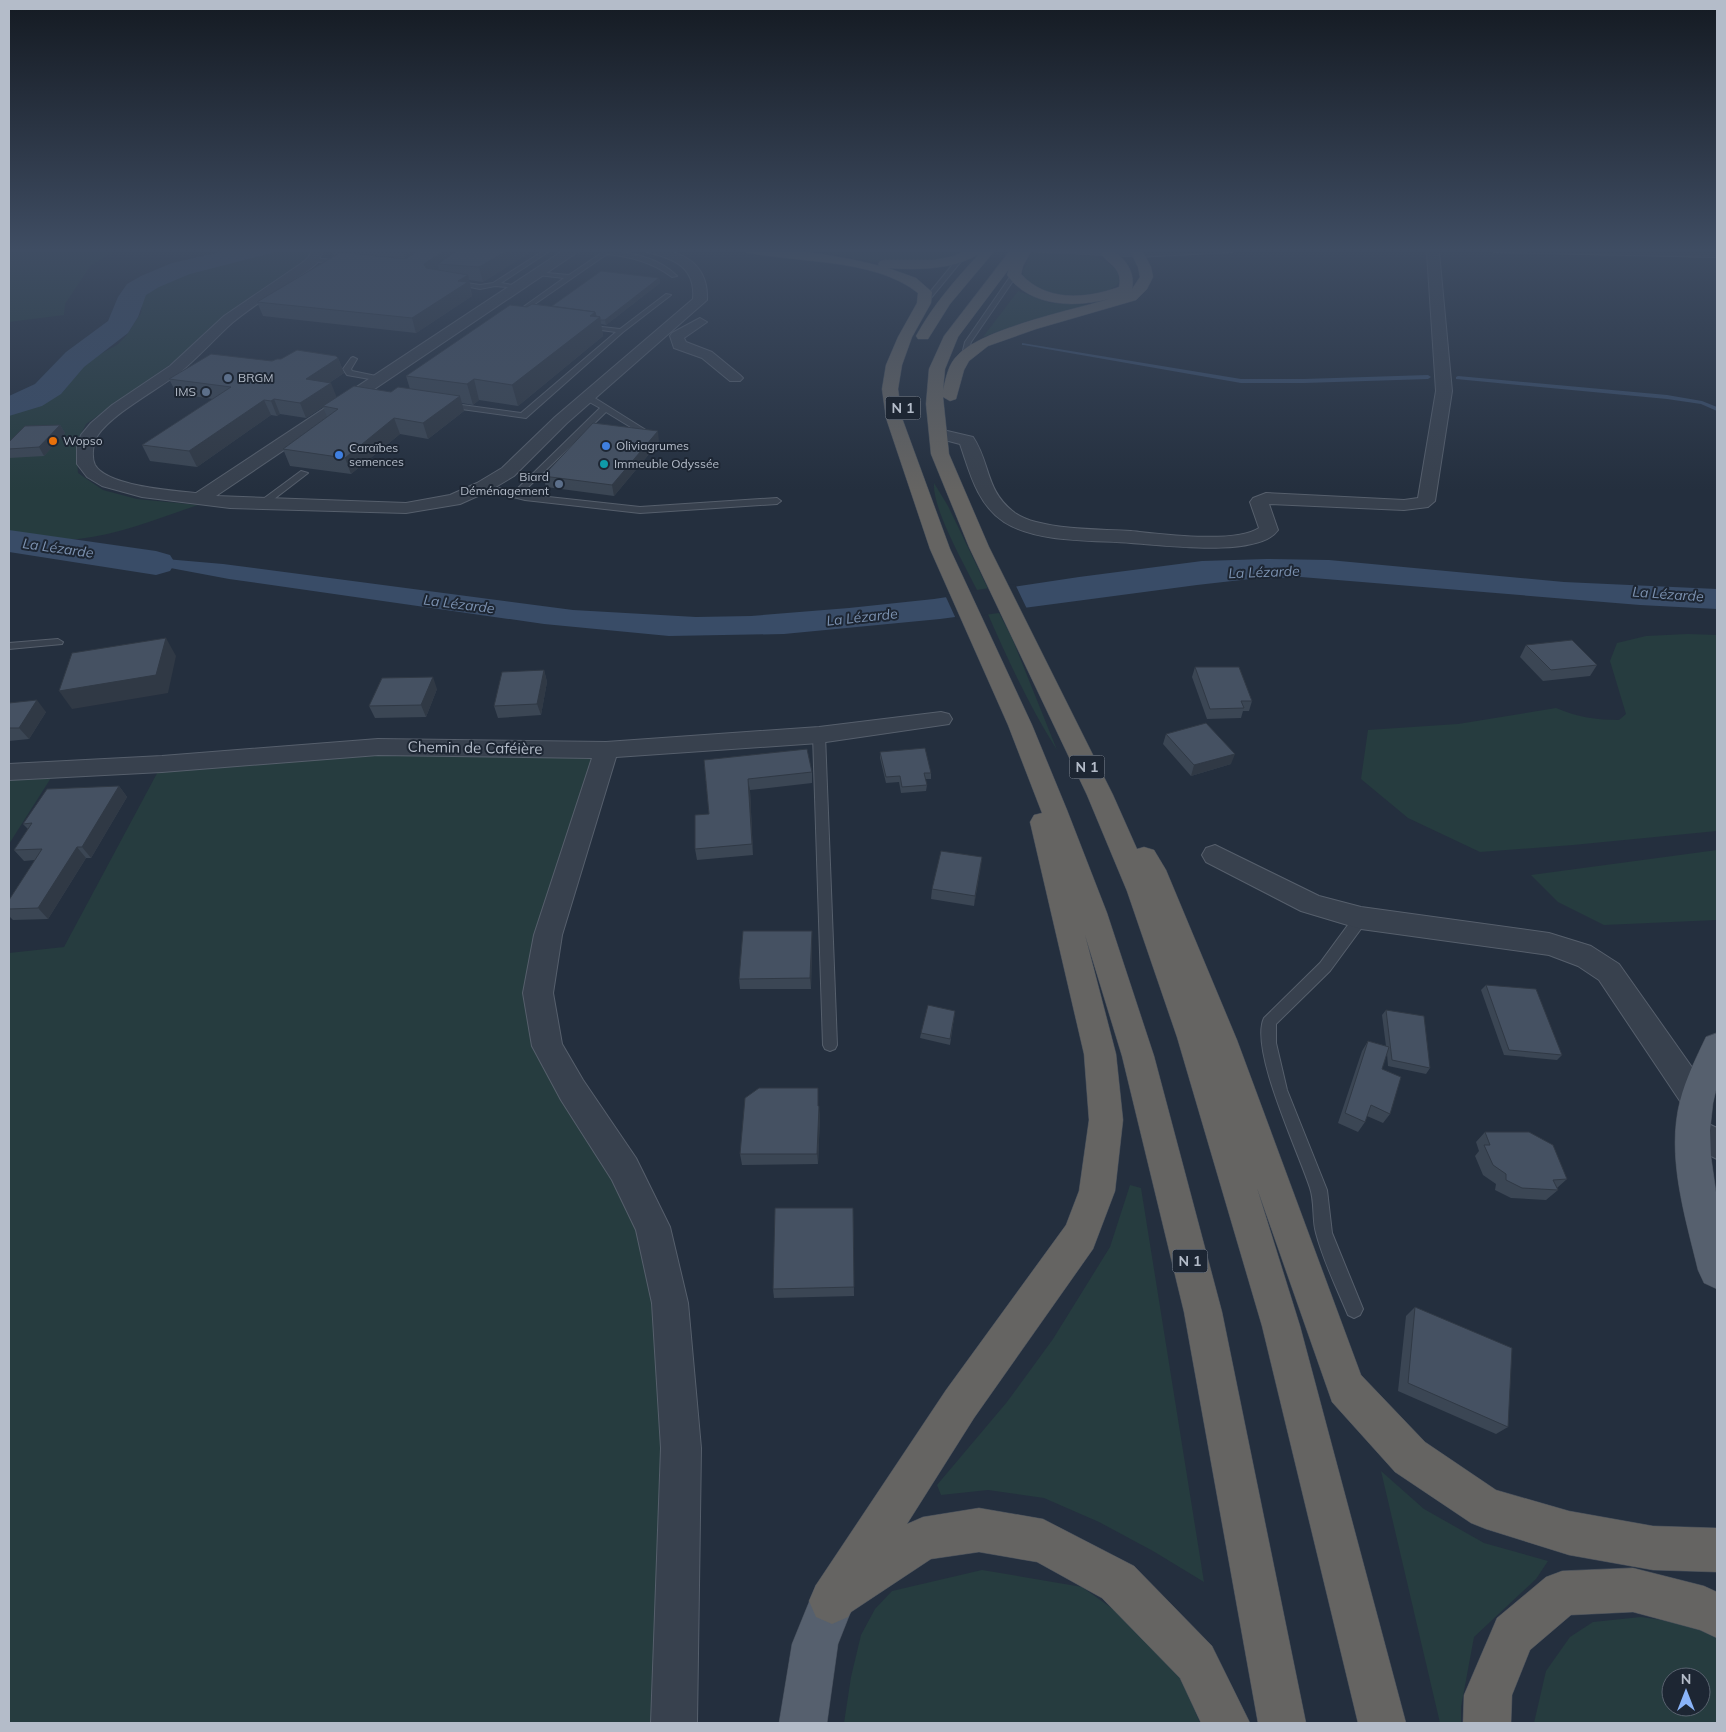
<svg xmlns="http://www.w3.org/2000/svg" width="1726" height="1732" viewBox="0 0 1726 1732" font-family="Mulish,sans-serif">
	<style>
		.green { fill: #263c3f; fill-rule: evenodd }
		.water { fill: #394c67 }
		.pier { fill: #242f3e }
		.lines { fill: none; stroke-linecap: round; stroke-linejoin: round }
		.stream { fill: #394c67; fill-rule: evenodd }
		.river { fill: #394c67; fill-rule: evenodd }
		.service-casing { stroke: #565f6c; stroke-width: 2 }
		.minor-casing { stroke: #565f6c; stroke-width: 2 }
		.secondary-casing { stroke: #565f6c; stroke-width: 1 }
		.primary-casing { stroke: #414a57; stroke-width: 1 }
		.trunk-casing { stroke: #434c59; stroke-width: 1 }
		.service { fill: #38414e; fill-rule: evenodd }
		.minor { fill: #38414e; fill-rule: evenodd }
		.secondary { fill: #465061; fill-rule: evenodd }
		.primary { fill: #56606e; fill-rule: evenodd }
		.trunk { fill: #656462; fill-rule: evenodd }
		.wall { fill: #3b4654 }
		.shaded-wall { fill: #303945 }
		.building { fill: #455162; stroke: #303945 }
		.service-dot { fill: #5c6f8a; stroke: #1d2633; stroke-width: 2 }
		.food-dot { fill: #e8710a; stroke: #1d2633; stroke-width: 2 }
		.shop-dot { fill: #3f7fe0; stroke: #1d2633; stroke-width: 2 }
		.culture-dot { fill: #0f9aa8; stroke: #1d2633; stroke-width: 2 }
		.labels { text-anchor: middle; stroke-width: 4; stroke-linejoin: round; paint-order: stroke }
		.far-poi-label { font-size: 12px; fill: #b4bcc9; stroke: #1d2633; text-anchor: start }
		.shield { fill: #1d2633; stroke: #878f9c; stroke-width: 1 }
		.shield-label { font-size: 14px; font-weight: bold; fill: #b4bcc9 }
		.far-water-label { font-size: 14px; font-style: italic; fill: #7c92b1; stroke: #1d2633 }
		.street-label { font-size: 15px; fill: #b4bcc9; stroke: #1d2633 }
	</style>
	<rect width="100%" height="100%" fill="#242f3e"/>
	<!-- green -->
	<g class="green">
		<polygon points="9,248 51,248 114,252 91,265 65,304 64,315 9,322"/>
		<path d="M290,248H313L310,256L302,263L210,328L175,361L86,424L76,444L78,473L103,490L137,499L198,505C159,518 119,535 78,539C55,541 32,539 9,535V412L60,393L80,365L117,345L126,336L141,313L142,305L140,297C156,272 227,258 255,254C266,252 279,252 290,248Z"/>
		<path d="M770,248H973C946,266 894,265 863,260C847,258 832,253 817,251C802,248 786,251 770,248Z"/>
		<path d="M1033,250L1095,257L1104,261L1118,270L1119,282C1107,300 1065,298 1046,292C1038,290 1030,283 1022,279L1023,271Z"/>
		<polygon points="1018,291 1051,303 1092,305 1022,323 983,337"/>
		<path d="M934,483L948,506L989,591L978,592C966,567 932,509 934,483Z"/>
		<path d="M998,611L1012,638L1057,750C1029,706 1008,660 987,612Z"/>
		<path d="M1687,634L1717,635V831L1573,845L1480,852L1408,818L1361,779L1368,730L1458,724L1556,708C1577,717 1596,720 1619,720L1626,714L1610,661L1617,643L1646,636Z"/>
		<polygon points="379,747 606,750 548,935 547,1046 653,1227 681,1448 674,1723 9,1723 9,953 64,947 162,764"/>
		<polygon points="56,770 9,844 9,772"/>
		<polygon points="1717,850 1717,920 1604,925 1558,902 1531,875"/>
		<polygon points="1130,1185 1141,1188 1204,1582 1153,1551 1099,1522 1044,1498 988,1490 941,1495 937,1485 1007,1402 1053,1339 1110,1247"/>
		<polygon points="1381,1471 1424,1509 1484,1543 1548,1561 1536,1579 1474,1637 1461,1707 1461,1723 1440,1723"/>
		<polygon points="982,1570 1082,1587 1169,1649 1200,1723 844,1723 851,1677 861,1635 875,1609 892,1591"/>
		<path d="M1641,1617L1696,1625L1717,1632V1723H1534L1546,1671L1570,1637L1593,1622ZM1671,1677H1701V1707H1671Z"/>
	</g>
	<!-- water -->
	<polygon class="water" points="85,552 223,564 573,610 696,617 751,616 849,608 934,599 1079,577 1202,561 1266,559 1329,560 1564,582 1717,589 1717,609 1640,605 1301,577 1250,579 1197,585 940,619 784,634 669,636 544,624 229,579"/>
	<!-- pier -->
	<polygon class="pier" points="1015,584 1027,609 956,619 945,595"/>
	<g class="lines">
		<!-- stream -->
		<g class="stream">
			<polygon points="1022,343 1241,379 1304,379 1428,375 1431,377 1428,379 1304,383 1241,383 1024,345 1022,345"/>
			<polygon points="1458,376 1667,395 1702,401 1717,407 1717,411 1701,404 1667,399 1456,379 1456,377"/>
		</g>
		<!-- river -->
		<g class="river">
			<polygon points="238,248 275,248 272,253 190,274 159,287 146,295 138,317 128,333 84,367 61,394 42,406 9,416 9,396 35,384 66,352 108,321 118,297 127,284 141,276 172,263"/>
			<polygon points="9,530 156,551 170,555 175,563 170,571 156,575 9,552"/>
		</g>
		<defs>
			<g id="service">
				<polygon points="322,248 334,248 318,252 315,250"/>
				<polygon points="548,248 554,248 501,283 518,286 518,288 495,286 480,289 450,283 453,281 480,285 493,283"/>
				<path d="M606,250C632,253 658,257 677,276L672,277C652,262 632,257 607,254L516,317H512V315L564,278L538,275L536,272L569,275Z"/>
				<polygon points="313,258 343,261 346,263 343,265 311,261"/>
				<polygon points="958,258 963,259 926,304 922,304 922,302"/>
				<polygon points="1012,274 1017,275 971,342 966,358 961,359 965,342"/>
				<polygon points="666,294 671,295 623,332 526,418 447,407 443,405 447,403 521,413 616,332 586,328 583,326 584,325 620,329"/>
				<polygon points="353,357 357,359 351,369 352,371 381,377 381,381 347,375 343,369 351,358"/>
				<polygon points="584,395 590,395 649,432 642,434 606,412 521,494 640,507 777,498 781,501 777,504 640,513 525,500 480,489 480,485 483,484 514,492 600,408 584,399"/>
				<polygon points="301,471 308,473 265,506 259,506 259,502"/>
				<polygon points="58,639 63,642 62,644 9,649 9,643"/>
				<polygon points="819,731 825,735 837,1045 835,1049 830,1051 825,1049 823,1045 813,735"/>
				<path d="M1361,913L1366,914L1368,918L1366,922L1330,971L1276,1024V1043L1287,1090L1327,1190L1332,1233L1363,1309L1360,1315L1354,1318L1348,1315C1337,1289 1323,1260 1316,1233C1312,1219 1315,1203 1310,1188C1299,1153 1249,1049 1264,1018L1320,963L1356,914Z"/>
			</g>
			<g id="minor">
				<path d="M313,248H325L317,263L310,269C285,286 256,303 232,323C214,339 198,358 179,373C157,390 113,413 98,435C93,442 91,457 95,465C107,486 174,491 196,493L567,248H581L579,251L216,496L406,503L450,495L477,483L502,468L555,417L693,299C696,265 671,258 644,251L642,248C676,248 709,260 707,300L567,423L514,476L489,491L460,504L406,513L230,508L142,497L102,486L87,477L77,464V446L81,435L91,423L112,405L170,366L224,316L302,263L308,258Z"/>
				<polygon points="1168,248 1238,248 1232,252 1137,257 1131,253 1137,249"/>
				<path d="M1423,248H1436L1439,252L1452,391L1435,501L1428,507L1404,510L1269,504L1278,530C1259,558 1162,545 1131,543C1093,540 1037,543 1004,522C977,504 970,473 960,444L937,438L935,435L937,432L943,430L973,437C991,464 985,491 1015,513C1021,517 1028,520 1036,522C1066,530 1099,529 1131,531C1160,534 1235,544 1259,528L1250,502L1253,498L1266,493L1404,500L1418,498L1436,391L1427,253Z"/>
				<polygon points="1488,248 1717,249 1717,257 1494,252"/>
				<polygon points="700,318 707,322 684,338 686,342 712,352 740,375 743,378 740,381 730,381 702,358 674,348 670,336 672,333"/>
				<polygon points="941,712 949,714 952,719 949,724 819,743 616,757 562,935 553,993 562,1044 583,1080 636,1158 670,1227 688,1303 701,1448 697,1723 651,1723 661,1448 652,1303 636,1230 612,1180 561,1100 532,1046 523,993 534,935 592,758 378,755 162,772 9,780 9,764 162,756 378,739 606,742 819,727"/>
				<polygon points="1215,845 1319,896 1361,907 1549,933 1591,946 1619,964 1708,1090 1713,1100 1708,1110 1697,1114 1686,1110 1599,980 1578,966 1549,955 1361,929 1301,911 1206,862 1202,855 1206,848"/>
				<polygon points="1692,1116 1717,1128 1717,1159 1681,1141 1676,1131 1681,1121"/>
			</g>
			<path id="secondary" d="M1030,248C1047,248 1136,244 1143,253L1137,257L1036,252L1031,251Z"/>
			<g id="primary">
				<path d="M1717,1033V1086L1713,1103L1710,1130L1711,1157L1717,1199V1289L1704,1283L1698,1270C1685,1216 1666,1156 1680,1101C1686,1078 1696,1058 1706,1037Z"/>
				<polygon points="832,1578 848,1585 855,1601 838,1644 827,1723 779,1723 792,1644 816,1585"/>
			</g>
			<g id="trunk">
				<path d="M739,248C785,248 835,254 880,266L878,264L880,261L885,260H934L954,256L971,248H997L950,304L928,339H918L916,336C933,305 955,280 979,254C952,270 918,270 888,268L916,278L932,292L931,303L912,337L902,365L898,389L902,418L950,549L1032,725L1067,810L1107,913L1154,1056L1222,1312L1306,1723H1258L1184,1312L1122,1056L1085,935L1116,1054L1123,1120L1115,1191L1093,1249L974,1418L907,1524L923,1517L979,1508L1043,1519L1134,1566L1212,1646L1250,1723H1201L1180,1678L1102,1598L1037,1562L979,1552L931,1559L851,1612L848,1617L832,1624L816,1617L809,1601L816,1585L946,1390L1066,1225L1079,1191L1089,1120L1084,1054L1030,822L1034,815L1042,813L1008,725L930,549L886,418L882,389L886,365L898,337L917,303L918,293C873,257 795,264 740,251Z"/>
				<path d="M1012,248H1033L1023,266L1021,274C1046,302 1086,299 1119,287C1123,268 1109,265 1100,253L1106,249C1124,254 1136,272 1132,289L1140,277L1138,267L1131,253L1132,250H1142L1151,267L1153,277L1147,289L1136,300L1036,329L988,346L969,361L964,370L956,399L950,401L943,397L949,454L989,547L1113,795L1137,849L1144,847L1154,850L1166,870L1237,1040L1361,1375L1425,1442L1496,1490L1569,1511L1653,1526L1717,1528V1572L1653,1570L1569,1555L1486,1529L1471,1523L1395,1472L1332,1402L1257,1188L1300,1326L1406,1723H1358L1262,1326L1177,1037L1127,891L1087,795L969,547L931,454L926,404L929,369L944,336ZM1009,269L1007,275C1030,307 1074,308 1109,299C1072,310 982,329 958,355C948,364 946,378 943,390L945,369L958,337Z"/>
				<polygon points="1633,1568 1704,1586 1717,1592 1717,1638 1700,1630 1633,1612 1571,1615 1530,1650 1512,1695 1511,1723 1463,1723 1464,1695 1497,1618 1546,1577 1562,1571"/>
			</g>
		</defs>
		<!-- service casing -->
		<use href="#service" class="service-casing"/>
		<!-- minor casing -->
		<use href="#minor" class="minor-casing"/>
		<!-- secondary casing -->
		<use href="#secondary" class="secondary-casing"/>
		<!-- primary casing -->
		<use href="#primary" class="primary-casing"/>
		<!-- trunk casing -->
		<use href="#trunk" class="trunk-casing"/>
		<!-- service -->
		<use href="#service" class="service"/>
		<!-- minor -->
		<use href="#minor" class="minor"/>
		<!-- secondary -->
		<use href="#secondary" class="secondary"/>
		<!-- primary -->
		<use href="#primary" class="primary"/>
		<!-- trunk -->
		<use href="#trunk" class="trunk"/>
	</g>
	<!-- wall -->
	<g class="wall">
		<polygon points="330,248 537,248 483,282 469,280 472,296 416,333 263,316 257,302 334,256"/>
		<polygon points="659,278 660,283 606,325 601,324 603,336 518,406 479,400 473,405 462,403 464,411 428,439 400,434 351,474 290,466 283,449 327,417 323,407 306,418 280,414 277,416 271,415 197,467 150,461 142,445 213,399 177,394 169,379 281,359 338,358 344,373 329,383 336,397 391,392 410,389 406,376 527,307 552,306"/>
		<polygon points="60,425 65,433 44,456 9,458 9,442"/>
		<polygon points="659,442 614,496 546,487 543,476"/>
		<polygon points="1526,645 1597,665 1590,676 1543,681 1520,657"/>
		<polygon points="1195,667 1252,701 1249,711 1243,711 1241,718 1207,719 1192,677"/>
		<polygon points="544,670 547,682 541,715 498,718 494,706"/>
		<polygon points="437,689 426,717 375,718 369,706"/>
		<polygon points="9,703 46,712 29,739 9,741"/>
		<polygon points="1166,734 1231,764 1191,776 1163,744"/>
		<polygon points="880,752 931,773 931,779 925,779 927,785 926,791 901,793 899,782 886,783 880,758"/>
		<polygon points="704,760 812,772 812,783 750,790 753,855 697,860 695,849 709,814"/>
		<polygon points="119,786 127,797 91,858 86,858 48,919 13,920 9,916 9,900 35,860 24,861 14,850 28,829 23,824"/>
		<polygon points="982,857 974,906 931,899 932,889"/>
		<polygon points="812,942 811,989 740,989 739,979"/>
		<polygon points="1486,985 1562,1055 1557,1060 1504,1055 1481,990"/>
		<polygon points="1386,1010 1430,1068 1426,1074 1388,1066 1387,1054 1382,1069 1390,1114 1383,1123 1367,1116 1365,1122 1358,1132 1338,1123 1362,1051 1368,1041 1386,1046 1382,1015"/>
		<polygon points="955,1011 950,1045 920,1038 921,1033"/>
		<polygon points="818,1088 818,1106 820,1116 818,1164 742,1165 740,1154"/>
		<polygon points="1485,1132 1567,1179 1557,1188 1558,1190 1546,1200 1511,1198 1495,1190 1496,1184 1483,1175 1475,1156 1479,1151 1476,1142"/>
		<polygon points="853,1208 854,1296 774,1298 773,1289"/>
		<polygon points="1415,1307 1508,1427 1496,1434 1398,1391 1406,1316"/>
	</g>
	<!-- shaded-wall -->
	<g class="shaded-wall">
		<polygon points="409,248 437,248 408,265 403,251"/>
		<polygon points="448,248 471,248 438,264 439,270 428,278 424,264"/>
		<polygon points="512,248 537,248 483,282 479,267"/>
		<polygon points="468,275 471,289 470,290 472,296 416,333 412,318 458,281"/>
		<polygon points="659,278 660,283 606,325 605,320"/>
		<polygon points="595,312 600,317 603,336 518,406 512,385"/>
		<polygon points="338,358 344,373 312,394 306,379"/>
		<polygon points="474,379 479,400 473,405 467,384"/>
		<polygon points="331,383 337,398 306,418 300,403"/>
		<polygon points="460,396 464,411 428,439 423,423"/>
		<polygon points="274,399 280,414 277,416 271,401"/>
		<polygon points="264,400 271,415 197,467 189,451"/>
		<polygon points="394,418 400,434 351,474 345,458"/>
		<polygon points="60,425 65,433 44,456 39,447"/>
		<polygon points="658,431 659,442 614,496 612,485"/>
		<polygon points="166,638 176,656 168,693 72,709 59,691"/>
		<polygon points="544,670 547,682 541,715 537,704"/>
		<polygon points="433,677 437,689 426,717 421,705"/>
		<polygon points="37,700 46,712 29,739 19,728"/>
		<polygon points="1235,754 1231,764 1191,776 1194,765"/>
		<polygon points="748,779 750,790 753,855 752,844"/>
		<polygon points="119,786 127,797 91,858 82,847"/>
		<polygon points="77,847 86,858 48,919 38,908"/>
		<polygon points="982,857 981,867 974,906 975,896"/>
		<polygon points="812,931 812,942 811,989 810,978"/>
		<polygon points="819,1106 820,1116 818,1164 817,1154"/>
	</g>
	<!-- building -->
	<g class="building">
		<polygon points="367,248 409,248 403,251"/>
		<polygon points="424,248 448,248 424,264 426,268 468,275 458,281 468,282 412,318 257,302 341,252 405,259"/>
		<polygon points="460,248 512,248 479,267 438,264"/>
		<polygon points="601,271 659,278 605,320 600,320 600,317 596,316 595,312 552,306"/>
		<polygon points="532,304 595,312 590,316 600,317 512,385 474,379 467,384 406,376 510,305 527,307"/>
		<polygon points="297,350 336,356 338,358 306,379 331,383 300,403 274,399 271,401 264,400 189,451 142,445 231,387 169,379 211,354 272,361 277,359 281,359"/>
		<polygon points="354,386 391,392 398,387 460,396 423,423 394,418 345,458 283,449 338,409 323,406"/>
		<polygon points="593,423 658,431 612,485 543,476"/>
		<polygon points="60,425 39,447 9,449 9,442 25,426"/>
		<polygon points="166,638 156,675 59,691 72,653"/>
		<polygon points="1572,640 1597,665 1551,670 1526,645"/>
		<polygon points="1195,667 1239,667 1252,701 1241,701 1244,708 1210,709"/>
		<polygon points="544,670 537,704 494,706 502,672"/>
		<polygon points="433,677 421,705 369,706 382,678"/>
		<polygon points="37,700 19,728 9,728 9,703"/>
		<polygon points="1206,723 1235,754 1194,765 1166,734"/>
		<polygon points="925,748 931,773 924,773 927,785 902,787 900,776 886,777 880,752"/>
		<polygon points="807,749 812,772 748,779 752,844 695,849 695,815 709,814 704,760"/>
		<polygon points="119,786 82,847 77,847 38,908 9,909 9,900 42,849 14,850 32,823 23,824 47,789"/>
		<polygon points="941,851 982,857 975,896 932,889"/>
		<polygon points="743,931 812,931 810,978 739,979"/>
		<polygon points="1486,985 1536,989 1562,1055 1509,1050"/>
		<polygon points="928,1005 955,1011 950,1039 921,1033"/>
		<polygon points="1386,1010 1424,1016 1430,1068 1392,1060"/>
		<polygon points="1368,1041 1389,1047 1382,1069 1401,1077 1390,1114 1371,1105 1365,1122 1345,1113"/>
		<polygon points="759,1088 818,1088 818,1106 819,1106 817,1154 740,1154 745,1098"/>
		<polygon points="1485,1132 1529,1132 1553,1145 1567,1179 1553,1180 1558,1190 1522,1188 1506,1180 1506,1174 1493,1165 1484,1145 1490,1145"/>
		<polygon points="775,1208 853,1208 854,1287 773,1289"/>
		<polygon points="1415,1307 1512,1348 1508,1427 1408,1383"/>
	</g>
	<!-- sky -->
	<linearGradient id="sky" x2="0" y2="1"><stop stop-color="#141a22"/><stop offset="0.51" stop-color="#3f4d63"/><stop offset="1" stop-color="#3f4d63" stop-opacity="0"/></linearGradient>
	<rect width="1726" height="490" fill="url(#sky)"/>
	<!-- markers -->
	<g class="service-dot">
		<circle cx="228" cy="378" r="5"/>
		<circle cx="206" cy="392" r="5"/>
		<circle cx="559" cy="484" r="5"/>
	</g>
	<circle class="food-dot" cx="53" cy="441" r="5"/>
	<g class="shop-dot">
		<circle cx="606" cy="446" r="5"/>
		<circle cx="339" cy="455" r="5"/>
	</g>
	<circle class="culture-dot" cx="604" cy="464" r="5"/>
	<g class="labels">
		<!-- far-poi labels -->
		<g class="far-poi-label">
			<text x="238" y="382">BRGM</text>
			<text x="196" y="396" text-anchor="end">IMS</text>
			<text x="63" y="445">Wopso</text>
			<text x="616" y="450">Oliviagrumes</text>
			<text x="349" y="452">Caraïbes<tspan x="349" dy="14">semences</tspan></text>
			<text x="614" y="468">Immeuble Odyssée</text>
			<text x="549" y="481" text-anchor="end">Biard<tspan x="549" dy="14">Déménagement</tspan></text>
		</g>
		<!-- shield labels -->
		<g class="shield">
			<rect x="885.5" y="396.5" width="35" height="23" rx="4"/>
			<rect x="1069.5" y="755.5" width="35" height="23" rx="4"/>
			<rect x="1172.5" y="1249.5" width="35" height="23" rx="4"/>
		</g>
		<g class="shield-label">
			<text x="903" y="413">N 1</text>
			<text x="1087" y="772">N 1</text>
			<text x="1190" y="1266">N 1</text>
		</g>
		<!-- far-water labels -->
		<g class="far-water-label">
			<text transform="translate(58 548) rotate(8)" y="5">La Lézarde</text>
			<text transform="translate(1264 572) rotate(-2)" y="5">La Lézarde</text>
			<text transform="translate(1668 594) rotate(4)" y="5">La Lézarde</text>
			<text transform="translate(459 604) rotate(7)" y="5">La Lézarde</text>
			<text transform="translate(862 617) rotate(-6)" y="5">La Lézarde</text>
		</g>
		<!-- street labels -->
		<g class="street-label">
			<text transform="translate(475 748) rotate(1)" y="5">Chemin de Caféière</text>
		</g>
	</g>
	<!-- border -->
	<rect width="1726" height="1732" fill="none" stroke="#b4bcc9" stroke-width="20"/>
	<!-- north arrow -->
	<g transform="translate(1686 1692)"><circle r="24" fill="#1d2633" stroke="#59626f"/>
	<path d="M0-4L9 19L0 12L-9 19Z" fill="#8ab4f8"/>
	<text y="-8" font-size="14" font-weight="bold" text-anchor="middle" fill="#b4bcc9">N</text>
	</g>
</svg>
